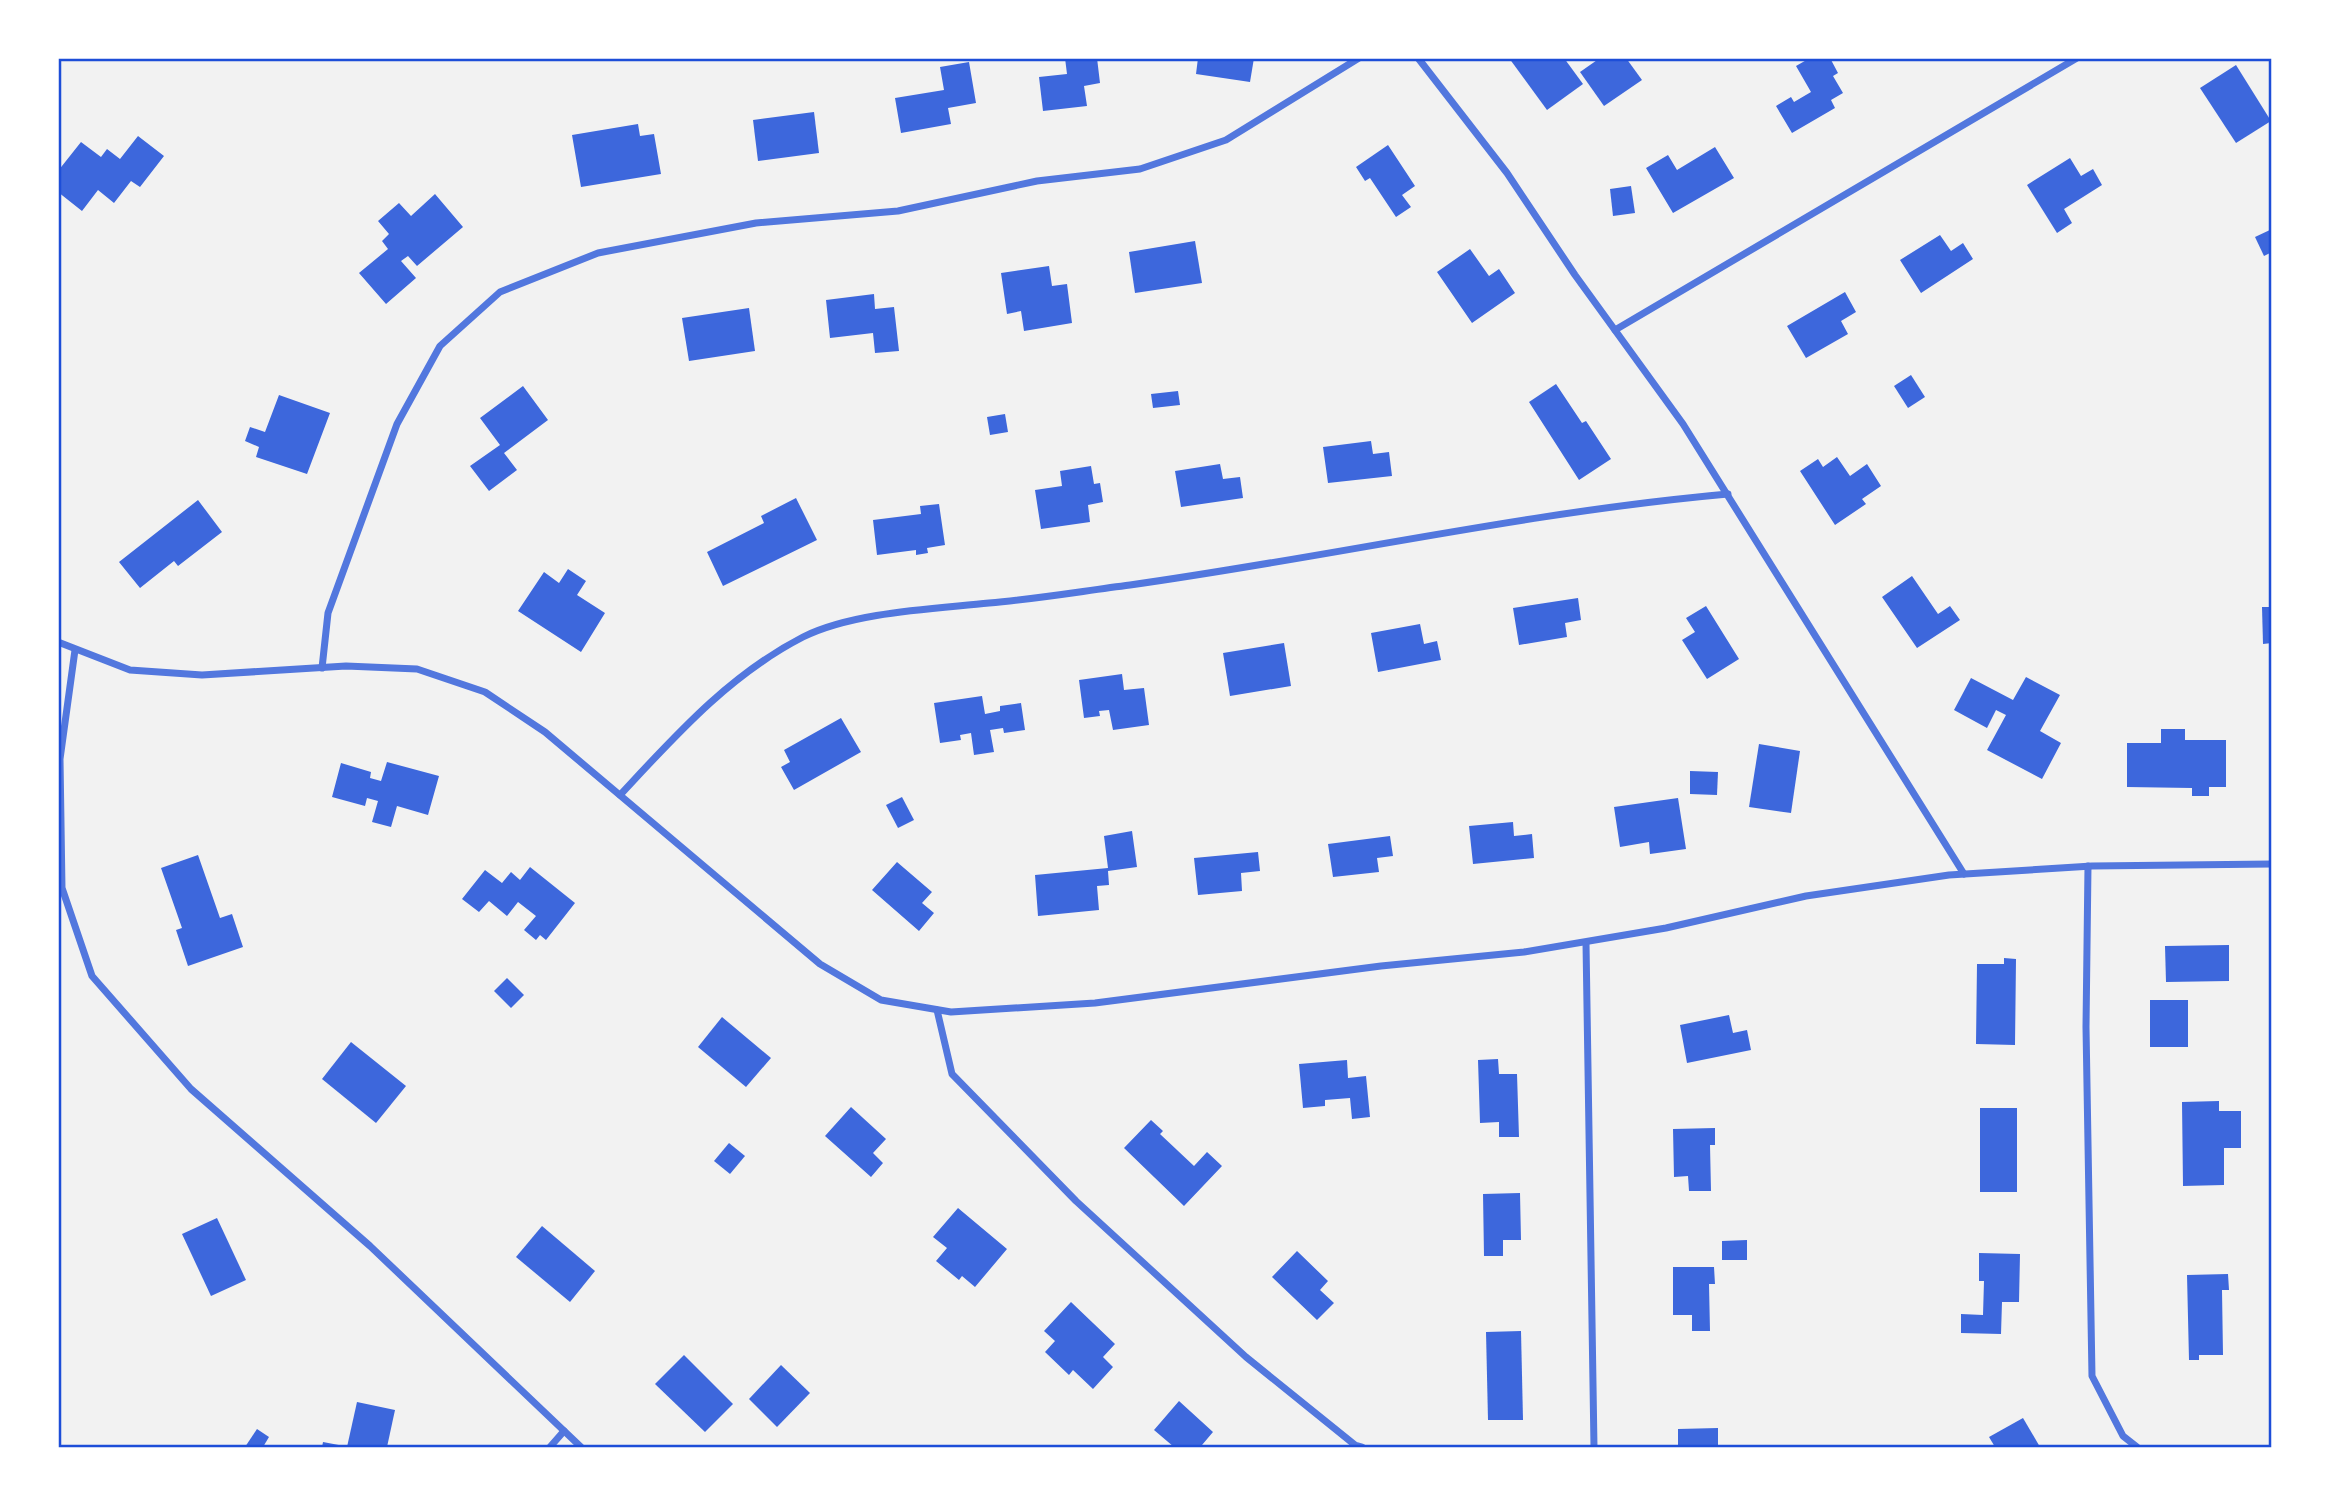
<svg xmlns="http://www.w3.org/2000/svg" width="2330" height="1505" viewBox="0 0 2330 1505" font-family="'Playfair Display',serif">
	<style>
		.building { fill: #3d67dc }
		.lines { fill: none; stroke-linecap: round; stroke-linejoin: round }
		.minor { stroke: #5277de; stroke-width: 7 }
		.neatline { fill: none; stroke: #1d4ed8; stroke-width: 2.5 }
	</style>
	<rect width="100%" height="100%" fill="#f2f2f2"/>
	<!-- building -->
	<g class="building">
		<polygon points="1065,58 1097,58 1100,83 1084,86 1087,106 1043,111 1039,77 1067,74"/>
		<polygon points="1198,58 1254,58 1250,82 1196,74"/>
		<polygon points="1509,58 1564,58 1583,84 1547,110"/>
		<polygon points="1600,58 1626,58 1642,80 1604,106 1580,72"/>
		<polygon points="1810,58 1830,58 1838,73 1833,76 1843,93 1831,100 1835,108 1792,133 1776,106 1791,97 1794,102 1811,92 1796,66"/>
		<polygon points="969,62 976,103 948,108 951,124 901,133 895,98 944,90 940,67"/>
		<polygon points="2236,65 2271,121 2236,143 2200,88"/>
		<polygon points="814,112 819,153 758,161 753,120"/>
		<polygon points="638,124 640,136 654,134 661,174 581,187 572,135"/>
		<polygon points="138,136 164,156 140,187 131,181 114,203 98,190 82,211 58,192 58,171 81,142 101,157 107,149 120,159"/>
		<polygon points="1388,145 1415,186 1402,195 1411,207 1396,217 1370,178 1365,181 1356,167"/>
		<polygon points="1715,147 1734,178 1673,213 1646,168 1668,155 1677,170"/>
		<polygon points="2070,158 2081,176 2093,169 2102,185 2064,209 2072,223 2057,233 2027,185"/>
		<polygon points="1631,186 1635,213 1613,216 1610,189"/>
		<polygon points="435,194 463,227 417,266 408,256 401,261 416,278 386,304 359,273 388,249 382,241 389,234 378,221 399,203 411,216"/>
		<polygon points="2272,229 2272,252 2264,256 2255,237"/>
		<polygon points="1940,235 1951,251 1963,243 1973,259 1921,293 1900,260"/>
		<polygon points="1195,241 1202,283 1135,293 1129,252"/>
		<polygon points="1470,249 1489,276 1499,269 1515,293 1472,323 1437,272"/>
		<polygon points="1049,266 1052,286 1067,284 1072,323 1024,331 1021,311 1007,314 1001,273"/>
		<polygon points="1845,292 1856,312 1841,321 1848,334 1806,358 1787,326"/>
		<polygon points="874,294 875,309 894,307 899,351 875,353 873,333 830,338 826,300"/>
		<polygon points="749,308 755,351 689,361 682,318"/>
		<polygon points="1911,375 1925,397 1908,408 1894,386"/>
		<polygon points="1556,384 1582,423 1586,421 1611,459 1579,480 1529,402"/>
		<polygon points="523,386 548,420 504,453 517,470 489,491 470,466 500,445 480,418"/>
		<polygon points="1178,391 1180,405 1153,408 1151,394"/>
		<polygon points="279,395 330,413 307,474 256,457 259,447 245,441 250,427 265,432"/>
		<polygon points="1005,414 1008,432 990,435 987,417"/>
		<polygon points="1371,441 1373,454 1389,452 1392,476 1328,483 1323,447"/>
		<polygon points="1837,457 1850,476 1867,464 1881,486 1862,499 1866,504 1835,525 1800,471 1818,459 1823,467"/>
		<polygon points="1220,464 1223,479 1240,477 1243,498 1181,507 1175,471"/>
		<polygon points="1091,466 1094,484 1100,483 1103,502 1088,505 1090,522 1041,529 1035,490 1062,486 1060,471"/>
		<polygon points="796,498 817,540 723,586 707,552 764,523 761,516"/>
		<polygon points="198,500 222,532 178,566 174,561 140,588 119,562"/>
		<polygon points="939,504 945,545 927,548 928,553 916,555 916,550 877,555 873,520 921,514 920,506"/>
		<polygon points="568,569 586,581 577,595 605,613 581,652 518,611 544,572 559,583"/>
		<polygon points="1912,576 1938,614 1950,606 1960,620 1917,648 1882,597"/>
		<polygon points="1578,598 1581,620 1565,623 1567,637 1519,645 1513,608"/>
		<polygon points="1706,606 1739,659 1707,679 1682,640 1695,632 1686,618"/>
		<polygon points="2262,607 2272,607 2272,643 2263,644"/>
		<polygon points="1420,624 1424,644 1437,641 1441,660 1378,672 1371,633"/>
		<polygon points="1284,643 1291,686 1230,696 1223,653"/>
		<polygon points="1122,674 1124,690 1144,688 1149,725 1113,730 1109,710 1099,711 1100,716 1084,718 1079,680"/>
		<polygon points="2026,677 2060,695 2040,731 2061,743 2042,779 1987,750 2006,715 1996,710 1987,728 1954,710 1971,678 2013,700"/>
		<polygon points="982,696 985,714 1000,711 1000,706 1021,703 1025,730 1004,733 1003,728 990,730 994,752 974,755 971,733 960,735 961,740 940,743 934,703"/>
		<polygon points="841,718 861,752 794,790 781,767 790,762 784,750"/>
		<polygon points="2161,729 2185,729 2185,740 2226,740 2226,787 2209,787 2209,796 2192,796 2192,788 2127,787 2127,743 2161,743"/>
		<polygon points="1759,744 1800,751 1791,813 1749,807"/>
		<polygon points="387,762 439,776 428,815 397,806 391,827 372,822 378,801 367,798 365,806 332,797 341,763 371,772 370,778 381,781"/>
		<polygon points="1690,771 1718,772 1717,795 1690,794"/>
		<polygon points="902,797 914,820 898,828 886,805"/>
		<polygon points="1678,798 1686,849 1650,854 1649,842 1620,847 1614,807"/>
		<polygon points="1513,822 1514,836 1532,834 1534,858 1473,864 1469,826"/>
		<polygon points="1132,831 1137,867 1108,871 1109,885 1097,886 1099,910 1038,916 1035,875 1108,868 1104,836"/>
		<polygon points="1390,836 1393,856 1377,858 1379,872 1333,877 1328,844"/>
		<polygon points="1258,852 1260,871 1241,873 1242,891 1198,895 1194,858"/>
		<polygon points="198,855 220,918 232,914 243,947 188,966 176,930 182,928 161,868"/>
		<polygon points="897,862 932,892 922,903 934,913 919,931 872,890"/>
		<polygon points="530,867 575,903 546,940 540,935 536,940 524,930 536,916 518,902 507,916 489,901 479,912 462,899 485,870 502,883 511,872 520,880"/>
		<polygon points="2229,945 2229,981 2166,982 2165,946"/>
		<polygon points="2004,958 2016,959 2015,1045 1976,1044 1977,964 2004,964"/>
		<polygon points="507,978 524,995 511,1008 494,991"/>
		<rect x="2150" y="1000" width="38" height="47"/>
		<polygon points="1729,1015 1733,1033 1747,1030 1751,1050 1687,1063 1680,1025"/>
		<polygon points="722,1017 771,1058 746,1087 698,1047"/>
		<polygon points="351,1042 406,1086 376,1123 322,1079"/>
		<polygon points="1498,1059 1499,1074 1517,1074 1519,1137 1499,1137 1499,1122 1480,1123 1478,1060"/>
		<polygon points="1347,1060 1348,1078 1366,1076 1370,1117 1352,1119 1350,1098 1325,1100 1325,1106 1303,1108 1299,1064"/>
		<polygon points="2219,1101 2219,1111 2241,1111 2241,1148 2224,1148 2224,1185 2183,1186 2182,1102"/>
		<polygon points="851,1107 886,1139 873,1153 883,1163 871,1177 825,1136"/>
		<rect x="1980" y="1108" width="37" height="84"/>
		<polygon points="1151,1120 1163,1131 1160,1134 1194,1166 1207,1152 1222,1166 1184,1206 1124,1148"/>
		<polygon points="1715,1128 1715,1145 1710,1145 1711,1191 1689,1191 1688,1176 1674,1177 1673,1129"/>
		<polygon points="729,1143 745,1156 730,1174 714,1161"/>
		<polygon points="1520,1193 1521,1240 1503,1240 1503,1256 1484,1256 1483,1194"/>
		<polygon points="958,1208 1007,1249 975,1287 962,1276 959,1280 936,1261 947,1248 933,1237"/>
		<polygon points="217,1218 246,1280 211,1296 182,1234"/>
		<polygon points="542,1226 595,1271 570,1302 516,1257"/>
		<polygon points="1747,1240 1747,1260 1722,1260 1722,1241"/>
		<polygon points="1297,1251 1328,1281 1320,1290 1334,1303 1317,1320 1272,1277"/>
		<polygon points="1979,1253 2020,1254 2019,1302 2002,1302 2001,1334 1961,1333 1961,1314 1983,1315 1984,1281 1979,1281"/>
		<polygon points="1673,1267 1714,1267 1715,1284 1709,1284 1710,1331 1692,1331 1692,1315 1673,1315"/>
		<polygon points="2228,1274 2229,1290 2222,1290 2223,1355 2199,1355 2199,1360 2189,1360 2187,1275"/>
		<polygon points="1071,1302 1115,1344 1103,1357 1113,1367 1093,1389 1073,1370 1069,1375 1045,1352 1055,1341 1044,1331"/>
		<polygon points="1521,1331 1523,1420 1488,1420 1486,1332"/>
		<polygon points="684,1355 733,1404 705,1432 655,1384"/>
		<polygon points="781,1365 810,1393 777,1427 749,1399"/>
		<polygon points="1179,1401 1213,1432 1202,1445 1204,1447 1174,1447 1154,1430"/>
		<polygon points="357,1402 395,1410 387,1447 347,1447"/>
		<polygon points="2023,1418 2040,1447 1995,1447 1989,1437"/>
		<polygon points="1718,1428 1718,1445 1733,1445 1733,1447 1678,1447 1678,1429"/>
		<polygon points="257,1429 269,1437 263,1447 245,1447"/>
		<polygon points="323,1442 344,1446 344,1447 322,1447"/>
	</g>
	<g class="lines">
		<!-- minor -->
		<g class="minor">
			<polyline points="1418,58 1507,173 1575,275 1683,424 1964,874"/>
			<polyline points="1615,330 2077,58"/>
			<polyline points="58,642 130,670 202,675 346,666 417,669 485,692 545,732 820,964 881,1000 951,1012 1095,1003 1381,966 1524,952 1666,928 1806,896 1949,875 2092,866 2272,864"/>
			<polyline points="75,650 60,759 62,888 92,976 191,1089 370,1246 581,1447"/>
			<polyline points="322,668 328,613 397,424 440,346 500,292 598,253 756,223 898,211 1037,181 1140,169 1226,140 1359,58"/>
			<path d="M620,795C675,736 729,675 803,637C853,612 933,609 989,603C1036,599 1083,591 1130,585C1330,557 1527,512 1728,494"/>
			<polyline points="2088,866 2086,1027 2092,1376 2123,1436 2137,1447"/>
			<polyline points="1586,943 1594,1447"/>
			<polyline points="937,1010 952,1074 1076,1201 1246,1357 1355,1445 1362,1447"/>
			<polyline points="550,1447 564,1431"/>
		</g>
	</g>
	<!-- border -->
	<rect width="2330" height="1505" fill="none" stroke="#ffffff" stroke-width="119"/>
	<rect x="60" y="60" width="2210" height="1386" class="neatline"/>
</svg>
